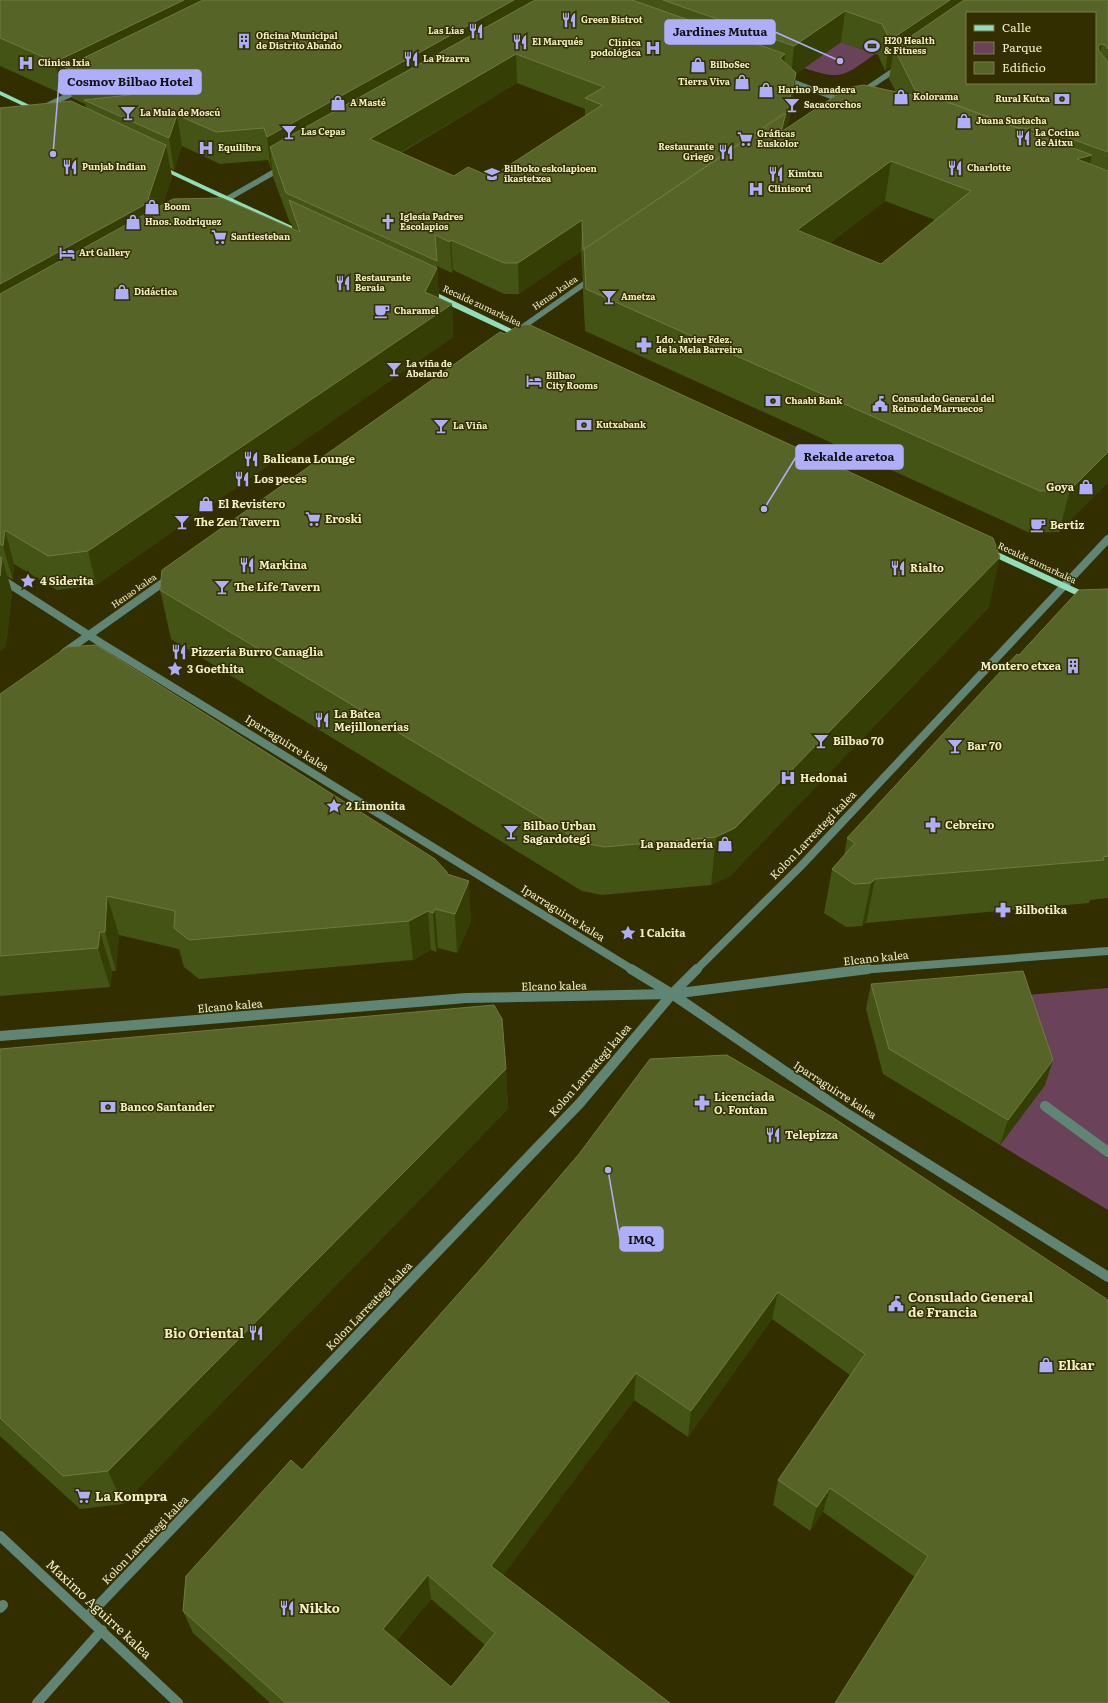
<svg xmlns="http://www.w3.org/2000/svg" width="1108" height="1703" viewBox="0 0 1108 1703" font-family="Literata,serif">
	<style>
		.green { fill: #6a435a }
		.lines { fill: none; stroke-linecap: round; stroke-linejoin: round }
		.lane { stroke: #608574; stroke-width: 10 }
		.street-far2 { stroke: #608574; stroke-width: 5.5 }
		.street-far1 { stroke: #608574; stroke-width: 8 }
		.street { stroke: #608574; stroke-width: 10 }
		.primary { fill: #8fddb9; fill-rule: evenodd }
		.wall { fill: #445414; fill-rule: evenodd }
		.shaded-wall { fill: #353e04 }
		.building { fill: #576427; stroke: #6f7a40; fill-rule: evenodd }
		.labels { text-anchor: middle; stroke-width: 3; stroke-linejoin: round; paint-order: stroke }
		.far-poi-label { font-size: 9px; font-weight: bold; fill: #f2efc5; stroke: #332e00; text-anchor: start }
		.far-street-label { font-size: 9px; fill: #f2efc5; stroke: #332e00 }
		.poi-label { font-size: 11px; font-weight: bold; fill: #f2efc5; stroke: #332e00; text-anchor: start }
		.street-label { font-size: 11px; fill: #f2efc5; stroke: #332e00 }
		.near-poi-label { font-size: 13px; font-weight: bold; fill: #f2efc5; stroke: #332e00; text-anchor: start }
		.near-street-label { font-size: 13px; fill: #f2efc5; stroke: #332e00 }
		.leader { fill: none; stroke: #aeaefa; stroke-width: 1.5 }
		.callout-dot { fill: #aeaefa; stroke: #332e00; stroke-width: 1.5 }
		.callout { fill: #aeaefa; stroke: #aeaefa; stroke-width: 1.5 }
		.callout-label { font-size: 12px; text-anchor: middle; font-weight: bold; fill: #111 }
	</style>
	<rect width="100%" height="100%" fill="#332e00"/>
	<!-- green -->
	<g class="green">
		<path d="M841,42L875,54C844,76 842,81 804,68Z"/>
		<polygon points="1108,988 1108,1210 1000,1145 1045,1085 1015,996"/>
	</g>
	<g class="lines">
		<!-- lane -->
		<g class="lane">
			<polyline points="1045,1106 1108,1152"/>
			<polyline points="37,1703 102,1630"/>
		</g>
		<!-- street-far2 -->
		<g class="street-far2">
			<polyline points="785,79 841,100"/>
			<polyline points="862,92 899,67"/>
			<polyline points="44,107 80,90"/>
			<polyline points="222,202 281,168"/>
			<polyline points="517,331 591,279"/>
		</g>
		<!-- street-far1 -->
		<g class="street-far1">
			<polyline points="0,578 101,643 633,970"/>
			<polyline points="65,652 168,579"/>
			<polyline points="696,970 800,867 1108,539"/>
			<polyline points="860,970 1108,951"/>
		</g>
		<!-- street -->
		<g class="street">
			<polyline points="631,969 672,994 843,1111 1108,1277"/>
			<polyline points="0,1036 466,998 672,994 868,969"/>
			<polyline points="0,1536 178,1703"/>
			<polyline points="0,1608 3,1605"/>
			<polyline points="88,1616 580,1103 672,994 697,969"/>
		</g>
		<!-- primary -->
		<g class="primary">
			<polygon points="0,91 40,110 41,111 36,112 0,95"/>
			<polygon points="158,166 162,166 309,234 305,236 302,236 158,168"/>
			<polygon points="423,289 429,289 526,336 525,338 519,338 423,293"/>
			<polygon points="989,548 1108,603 1108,610 986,553 985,551 986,549"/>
		</g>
	</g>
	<!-- wall -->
	<g class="wall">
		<path d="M0,0H1108V482L1059,532L1030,533L585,331L583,291V280V281L581,251L519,294H504L453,270L452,273L437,266L439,298L452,304L453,337L96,585L57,590L14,564L13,580L7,576L12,592L6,646L0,651V108H86L85,104L72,98L70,90L62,94L0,66ZM841,42L878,55L885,71L891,67L889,79L896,92L787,128L793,103L796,74ZM517,83L585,109V116L491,177L454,176L401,153ZM182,146L220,164L268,160L271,169L272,168L273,177L290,223L292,224V229L163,204L172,177L170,168L174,170ZM885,201L935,220L881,264L830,243Z"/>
		<polygon points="1108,589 1108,898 1090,900 1089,903 866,923 862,926 846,927 824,913 832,869 844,856 847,838 1019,655"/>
		<polygon points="160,590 989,607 730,876 711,885 602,895 582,891 171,639"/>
		<polygon points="0,694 447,872 448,875 471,921 457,953 438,948 436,952 431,950 413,960 199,979 184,967 179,949 119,935 116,971 112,971 110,987 0,996"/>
		<polygon points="871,984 1053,1060 1045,1085 1000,1145 883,1074 866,1009"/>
		<polygon points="0,1049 506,1069 508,1109 123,1504 80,1509 0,1436"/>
		<path d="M484,1265L1094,1291L915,1577L823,1512L810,1531L773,1505L778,1480L850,1375L772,1319L688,1437L634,1400L503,1575L670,1703H270L193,1633L183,1611L302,1470ZM431,1599L485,1645L451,1687L396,1641Z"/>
	</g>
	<!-- shaded-wall -->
	<g class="shaded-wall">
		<polygon points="184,0 249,0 65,67 70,90 62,94 55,62"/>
		<polygon points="514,0 567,0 270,147 272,168 271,169 267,137"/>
		<polygon points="950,0 970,0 894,48 891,67 885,71 890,40"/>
		<polygon points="845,11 841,42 796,74 793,103 784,140 584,250 791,77 794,46"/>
		<polygon points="1102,44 1095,74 1098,46"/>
		<polygon points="516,54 517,83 372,169 370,139"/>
		<polygon points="785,54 782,83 780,58"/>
		<polygon points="177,115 182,146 174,170 169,138"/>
		<polygon points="166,145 172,177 158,218 0,322 0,284 148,199"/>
		<polygon points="1092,155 1082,195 1077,159"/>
		<polygon points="891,161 885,201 793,271 797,230"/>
		<polygon points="582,220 581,251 519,294 518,263"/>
		<polygon points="451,240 453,270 452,273 450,242"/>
		<polygon points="583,250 584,250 583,280 583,281"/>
		<polygon points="437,268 439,301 452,304 453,337 96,585 88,551 425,292"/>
		<polygon points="1108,452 1108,482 1059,532 1070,490"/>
		<polygon points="5,530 14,564 13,580 3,546"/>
		<polygon points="1000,557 989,607 730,876 711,885 716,837"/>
		<polygon points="2,558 12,592 6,646 0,651 0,576"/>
		<polygon points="875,879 866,923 862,926 871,883"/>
		<polygon points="469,881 471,921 457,953 455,914"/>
		<polygon points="107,896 119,935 116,971 105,932"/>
		<polygon points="435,909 438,948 436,952 433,913"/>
		<polygon points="428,911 431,950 413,960 409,921"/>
		<polygon points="100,932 112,971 110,987 98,948"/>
		<polygon points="1053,1060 1045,1085 1000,1145 1008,1120"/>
		<polygon points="506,1069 508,1109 123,1504 108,1471"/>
		<polygon points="778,1292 772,1319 688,1437 691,1411"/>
		<polygon points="636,1373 634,1400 493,1589 491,1566"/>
		<polygon points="830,1488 823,1512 810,1531 817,1507"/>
		<polygon points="428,1575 431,1599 387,1651 383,1629"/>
	</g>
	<!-- building -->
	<g class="building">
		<polygon points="0,0 184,0 55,62 0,38"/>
		<polygon points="203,0 514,0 267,137 264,128 216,132 177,115 169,138 84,100 129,95 65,67"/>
		<path d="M535,0H632L785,54L780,58L796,73L787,111L583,250L582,220L518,263H504L451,240L450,242L435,235L437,261L286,193L270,147ZM516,54L604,87L585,98L602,105L491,177L468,167L454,176L370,139Z"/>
		<polygon points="663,0 950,0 890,40 882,24 845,11 794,46"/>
		<path d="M964,0H1108V49L1105,45L1102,44L1098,46L1099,51L1108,62V152L1063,136L1017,127L915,90L894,48ZM967,13H1095V83H967Z"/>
		<path d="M864,85L925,98L922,93L1092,155L1077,159L1108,171V452L1070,490L1040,491L586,289L584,249L786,113L781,132L847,88ZM891,161L971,191L881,264L797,230Z"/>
		<polygon points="71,101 166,145 148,199 155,199 0,284 0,108"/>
		<polygon points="222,198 300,232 289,200 437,268 425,292 452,304 88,551 48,556 5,530 3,546 0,544 0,294 173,199"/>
		<polygon points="519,325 530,325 993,538 1000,557 735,828 716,837 604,847 583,843 160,590 162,570 500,332 505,334"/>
		<polygon points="0,557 2,558 0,576"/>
		<polygon points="1108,589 1108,856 1103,857 1104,860 875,879 871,883 854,884 832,869 855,843 847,838 988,685 1017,654 1019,655 1079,590"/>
		<polygon points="96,645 435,859 447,872 447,874 469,881 455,914 435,909 433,913 428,911 409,921 189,940 174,928 175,911 107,896 105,932 100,932 98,948 0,956 0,694 67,647"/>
		<polygon points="1023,971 1053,1060 1008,1120 889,1049 871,984"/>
		<polygon points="494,1005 502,1019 506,1069 108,1471 63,1476 0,1418 0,1049"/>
		<path d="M727,1055L832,1117L1108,1300V1703H835L928,1556L830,1488L817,1507L778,1480L865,1354L778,1292L691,1411L636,1373L491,1566L670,1703H286L183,1611L186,1576L291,1460L302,1470L484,1265L579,1154L650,1059ZM428,1575L495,1633L451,1687L383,1629Z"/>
	</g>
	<!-- icons -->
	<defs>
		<symbol id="restaurant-bare" viewBox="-9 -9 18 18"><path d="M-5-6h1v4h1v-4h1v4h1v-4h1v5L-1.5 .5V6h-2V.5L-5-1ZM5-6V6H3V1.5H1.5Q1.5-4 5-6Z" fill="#aeaefa" stroke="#332e00" stroke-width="2.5" paint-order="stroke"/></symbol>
		<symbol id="building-bare" viewBox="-9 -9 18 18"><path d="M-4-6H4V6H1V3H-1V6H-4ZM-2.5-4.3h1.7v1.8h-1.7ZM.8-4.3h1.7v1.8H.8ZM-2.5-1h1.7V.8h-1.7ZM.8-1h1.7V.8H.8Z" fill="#aeaefa" stroke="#332e00" stroke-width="2.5" paint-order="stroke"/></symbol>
		<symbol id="stadium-bare" viewBox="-9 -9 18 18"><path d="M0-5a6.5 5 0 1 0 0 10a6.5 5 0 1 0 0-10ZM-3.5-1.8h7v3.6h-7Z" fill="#aeaefa" stroke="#332e00" stroke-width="2.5" paint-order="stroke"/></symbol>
		<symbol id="hospital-bare" viewBox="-9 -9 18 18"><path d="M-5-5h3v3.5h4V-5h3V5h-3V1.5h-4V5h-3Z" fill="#aeaefa" stroke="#332e00" stroke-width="2.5" paint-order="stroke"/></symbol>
		<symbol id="shop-bare" viewBox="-9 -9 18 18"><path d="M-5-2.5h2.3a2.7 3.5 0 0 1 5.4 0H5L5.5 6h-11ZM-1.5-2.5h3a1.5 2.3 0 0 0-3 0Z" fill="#aeaefa" stroke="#332e00" stroke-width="2.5" paint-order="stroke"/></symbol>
		<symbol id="bank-bare" viewBox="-9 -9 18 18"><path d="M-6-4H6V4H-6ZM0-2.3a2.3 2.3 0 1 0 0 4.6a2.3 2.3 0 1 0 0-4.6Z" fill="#aeaefa" stroke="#332e00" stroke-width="2.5" paint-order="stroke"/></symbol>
		<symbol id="bar-bare" viewBox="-9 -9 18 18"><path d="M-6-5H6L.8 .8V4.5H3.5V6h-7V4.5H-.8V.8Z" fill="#aeaefa" stroke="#332e00" stroke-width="2.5" paint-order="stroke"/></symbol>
		<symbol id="supermarket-bare" viewBox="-9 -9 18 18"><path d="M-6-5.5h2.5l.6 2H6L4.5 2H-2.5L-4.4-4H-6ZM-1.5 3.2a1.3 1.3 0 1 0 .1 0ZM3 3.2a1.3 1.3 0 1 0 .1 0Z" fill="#aeaefa" stroke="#332e00" stroke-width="2.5" paint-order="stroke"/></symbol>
		<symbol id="university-bare" viewBox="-9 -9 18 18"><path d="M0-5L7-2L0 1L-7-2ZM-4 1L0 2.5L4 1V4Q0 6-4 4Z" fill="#aeaefa" stroke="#332e00" stroke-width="2.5" paint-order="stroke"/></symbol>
		<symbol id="church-bare" viewBox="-9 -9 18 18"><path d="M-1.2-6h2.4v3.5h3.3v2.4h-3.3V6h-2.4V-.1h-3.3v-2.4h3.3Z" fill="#aeaefa" stroke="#332e00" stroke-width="2.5" paint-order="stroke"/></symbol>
		<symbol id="hotel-bare" viewBox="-9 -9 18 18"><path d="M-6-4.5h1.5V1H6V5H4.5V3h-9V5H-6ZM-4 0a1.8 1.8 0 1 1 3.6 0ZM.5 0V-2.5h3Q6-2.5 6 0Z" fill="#aeaefa" stroke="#332e00" stroke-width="2.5" paint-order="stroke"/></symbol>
		<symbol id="cafe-bare" viewBox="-9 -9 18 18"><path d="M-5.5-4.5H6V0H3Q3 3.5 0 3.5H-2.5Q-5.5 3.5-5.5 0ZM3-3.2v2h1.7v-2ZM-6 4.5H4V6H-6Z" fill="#aeaefa" stroke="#332e00" stroke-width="2.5" paint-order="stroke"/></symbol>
		<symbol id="pharmacy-bare" viewBox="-9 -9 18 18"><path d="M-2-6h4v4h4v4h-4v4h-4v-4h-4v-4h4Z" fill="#aeaefa" stroke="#332e00" stroke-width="2.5" paint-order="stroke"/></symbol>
		<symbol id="civic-bare" viewBox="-9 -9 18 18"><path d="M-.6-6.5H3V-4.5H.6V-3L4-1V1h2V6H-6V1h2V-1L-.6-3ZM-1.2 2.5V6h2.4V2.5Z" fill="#aeaefa" stroke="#332e00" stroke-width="2.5" paint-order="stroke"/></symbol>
		<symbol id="sight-bare" viewBox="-9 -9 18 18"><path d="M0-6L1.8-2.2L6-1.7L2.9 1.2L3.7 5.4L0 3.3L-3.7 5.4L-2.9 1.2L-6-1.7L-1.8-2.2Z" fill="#aeaefa" stroke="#332e00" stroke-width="2.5" paint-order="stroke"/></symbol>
	</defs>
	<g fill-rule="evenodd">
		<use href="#restaurant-bare" x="558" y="9" width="22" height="22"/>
		<use href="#restaurant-bare" x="465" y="20" width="22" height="22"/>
		<use href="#building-bare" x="233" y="30" width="22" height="22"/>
		<use href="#restaurant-bare" x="509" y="31" width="22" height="22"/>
		<use href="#stadium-bare" x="861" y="35" width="22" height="22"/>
		<use href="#hospital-bare" x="642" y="37" width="22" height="22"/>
		<use href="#restaurant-bare" x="400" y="48" width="22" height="22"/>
		<use href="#hospital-bare" x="15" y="52" width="22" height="22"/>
		<use href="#shop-bare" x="687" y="54" width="22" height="22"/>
		<use href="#shop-bare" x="731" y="71" width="22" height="22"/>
		<use href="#shop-bare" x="755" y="79" width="22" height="22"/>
		<use href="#shop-bare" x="890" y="86" width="22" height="22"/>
		<use href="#bank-bare" x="1051" y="88" width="22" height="22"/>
		<use href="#shop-bare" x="327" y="92" width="22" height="22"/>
		<use href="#bar-bare" x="781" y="94" width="22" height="22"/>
		<use href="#bar-bare" x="117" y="102" width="22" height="22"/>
		<use href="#shop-bare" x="953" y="110" width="22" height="22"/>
		<use href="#bar-bare" x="278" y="121" width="22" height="22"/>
		<use href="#restaurant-bare" x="1012" y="127" width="22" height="22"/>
		<use href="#supermarket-bare" x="734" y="128" width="22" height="22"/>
		<use href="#hospital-bare" x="195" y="137" width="22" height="22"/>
		<use href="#restaurant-bare" x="715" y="141" width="22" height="22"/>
		<use href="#restaurant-bare" x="59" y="156" width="22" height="22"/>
		<use href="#restaurant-bare" x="944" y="157" width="22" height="22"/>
		<use href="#university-bare" x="481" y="163" width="22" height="22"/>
		<use href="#restaurant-bare" x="765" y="163" width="22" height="22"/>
		<use href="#hospital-bare" x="745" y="178" width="22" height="22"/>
		<use href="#shop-bare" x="141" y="196" width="22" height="22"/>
		<use href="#shop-bare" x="122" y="211" width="22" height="22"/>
		<use href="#church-bare" x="377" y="211" width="22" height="22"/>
		<use href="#supermarket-bare" x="208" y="226" width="22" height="22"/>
		<use href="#hotel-bare" x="56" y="242" width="22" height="22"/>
		<use href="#restaurant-bare" x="332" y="272" width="22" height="22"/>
		<use href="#shop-bare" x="111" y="281" width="22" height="22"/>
		<use href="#bar-bare" x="598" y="286" width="22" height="22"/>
		<use href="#cafe-bare" x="371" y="300" width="22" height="22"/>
		<use href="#pharmacy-bare" x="633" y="334" width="22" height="22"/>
		<use href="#bar-bare" x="383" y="358" width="22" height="22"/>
		<use href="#hotel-bare" x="523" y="370" width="22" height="22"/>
		<use href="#bank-bare" x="762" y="390" width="22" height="22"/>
		<use href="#civic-bare" x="869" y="393" width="22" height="22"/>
		<use href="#bank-bare" x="573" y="414" width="22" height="22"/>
		<use href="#bar-bare" x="430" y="415" width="22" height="22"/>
		<use href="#restaurant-bare" x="240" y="448" width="22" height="22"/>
		<use href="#restaurant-bare" x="231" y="468" width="22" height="22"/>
		<use href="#shop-bare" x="1075" y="476" width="22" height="22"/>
		<use href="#shop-bare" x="195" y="493" width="22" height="22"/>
		<use href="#supermarket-bare" x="302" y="508" width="22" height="22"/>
		<use href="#bar-bare" x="171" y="511" width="22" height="22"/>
		<use href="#cafe-bare" x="1027" y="514" width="22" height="22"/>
		<use href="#restaurant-bare" x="236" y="554" width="22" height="22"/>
		<use href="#restaurant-bare" x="887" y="557" width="22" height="22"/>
		<use href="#sight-bare" x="17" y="570" width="22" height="22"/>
		<use href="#bar-bare" x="211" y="576" width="22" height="22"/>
		<use href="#restaurant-bare" x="168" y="641" width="22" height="22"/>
		<use href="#building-bare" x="1062" y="655" width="22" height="22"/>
		<use href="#sight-bare" x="164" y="658" width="22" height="22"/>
		<use href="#restaurant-bare" x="311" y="709" width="22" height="22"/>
		<use href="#bar-bare" x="810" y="730" width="22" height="22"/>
		<use href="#bar-bare" x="944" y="735" width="22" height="22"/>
		<use href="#hospital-bare" x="777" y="767" width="22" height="22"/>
		<use href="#sight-bare" x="323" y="795" width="22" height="22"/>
		<use href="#pharmacy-bare" x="922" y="814" width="22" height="22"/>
		<use href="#bar-bare" x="500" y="821" width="22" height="22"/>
		<use href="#shop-bare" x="714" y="833" width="22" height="22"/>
		<use href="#pharmacy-bare" x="992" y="899" width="22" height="22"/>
		<use href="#sight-bare" x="617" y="922" width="22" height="22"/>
		<use href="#pharmacy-bare" x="691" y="1092" width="22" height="22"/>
		<use href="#bank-bare" x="97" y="1096" width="22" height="22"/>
		<use href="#restaurant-bare" x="762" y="1124" width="22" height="22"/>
		<use href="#civic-bare" x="885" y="1293" width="22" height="22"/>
		<use href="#restaurant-bare" x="245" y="1322" width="22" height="22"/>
		<use href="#shop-bare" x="1035" y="1354" width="22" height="22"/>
		<use href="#supermarket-bare" x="72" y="1485" width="22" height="22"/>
		<use href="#restaurant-bare" x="276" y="1597" width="22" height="22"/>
	</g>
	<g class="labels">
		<!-- far-poi labels -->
		<g class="far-poi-label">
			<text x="581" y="23">Green Bistrot</text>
			<text x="464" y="34" text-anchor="end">Las Lías</text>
			<text x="256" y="39">Oficina Municipal<tspan x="256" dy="10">de Distrito Abando</tspan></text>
			<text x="884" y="44">H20 Health<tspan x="884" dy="10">&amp; Fitness</tspan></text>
			<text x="532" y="45">El Marqués</text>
			<text x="641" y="46" text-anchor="end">Clínica<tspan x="641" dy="10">podológica</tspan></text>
			<text x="423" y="62">La Pizarra</text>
			<text x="38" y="66">Clínica Ixia</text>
			<text x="710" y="68">BilboSec</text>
			<text x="730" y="85" text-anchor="end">Tierra Viva</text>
			<text x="778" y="93">Harino Panadera</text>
			<text x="913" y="100">Kolorama</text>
			<text x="1050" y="102" text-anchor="end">Rural Kutxa</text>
			<text x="350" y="106">A Masté</text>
			<text x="804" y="108">Sacacorchos</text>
			<text x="140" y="116">La Mula de Moscú</text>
			<text x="976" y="124">Juana Sustacha</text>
			<text x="301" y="135">Las Cepas</text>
			<text x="1035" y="136">La Cocina<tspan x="1035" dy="10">de Aitxu</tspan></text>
			<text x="757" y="137">Gráficas<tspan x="757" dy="10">Euskolor</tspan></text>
			<text x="714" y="150" text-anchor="end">Restaurante<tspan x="714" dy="10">Griego</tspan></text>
			<text x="218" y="151">Equilibra</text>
			<text x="82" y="170">Punjab Indian</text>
			<text x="967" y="171">Charlotte</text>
			<text x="504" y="172">Bilboko eskolapioen<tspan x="504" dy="10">ikastetxea</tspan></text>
			<text x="788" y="177">Kimtxu</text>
			<text x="768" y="192">Clinisord</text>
			<text x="164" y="210">Boom</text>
			<text x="400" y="220">Iglesia Padres<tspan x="400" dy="10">Escolapios</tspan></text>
			<text x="145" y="225">Hnos. Rodriquez</text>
			<text x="231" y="240">Santiesteban</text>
			<text x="79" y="256">Art Gallery</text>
			<text x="355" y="281">Restaurante<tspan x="355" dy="10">Beraia</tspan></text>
			<text x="134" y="295">Didáctica</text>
			<text x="621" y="300">Ametza</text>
			<text x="394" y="314">Charamel</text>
			<text x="656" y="343">Ldo. Javier Fdez.<tspan x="656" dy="10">de la Mela Barreira</tspan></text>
			<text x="406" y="367">La viña de<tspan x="406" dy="10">Abelardo</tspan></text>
			<text x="546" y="379">Bilbao<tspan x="546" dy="10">City Rooms</tspan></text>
			<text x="892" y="402">Consulado General del<tspan x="892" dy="10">Reino de Marruecos</tspan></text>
			<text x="785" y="404">Chaabi Bank</text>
			<text x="596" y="428">Kutxabank</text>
			<text x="453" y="429">La Viña</text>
		</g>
		<!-- far-street labels -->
		<g class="far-street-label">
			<text transform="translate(555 293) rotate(-35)" y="3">Henao kalea</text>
			<text transform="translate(482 306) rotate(25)" y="3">Recalde zumarkalea</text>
			<text transform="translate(1037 563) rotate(25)" y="3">Recalde zumarkalea</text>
			<text transform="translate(134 591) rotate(-35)" y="3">Henao kalea</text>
		</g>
		<!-- poi labels -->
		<g class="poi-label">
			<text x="263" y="463">Balicana Lounge</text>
			<text x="254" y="483">Los peces</text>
			<text x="1074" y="491" text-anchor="end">Goya</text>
			<text x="218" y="508">El Revistero</text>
			<text x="325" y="523">Eroski</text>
			<text x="194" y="526">The Zen Tavern</text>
			<text x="1050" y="529">Bertiz</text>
			<text x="259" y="569">Markina</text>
			<text x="910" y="572">Rialto</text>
			<text x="40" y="585">4 Siderita</text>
			<text x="234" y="591">The Life Tavern</text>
			<text x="191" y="656">Pizzería Burro Canaglia</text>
			<text x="1061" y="670" text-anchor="end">Montero etxea</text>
			<text x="187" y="673">3 Goethita</text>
			<text x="334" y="718">La Batea<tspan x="334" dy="13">Mejillonerías</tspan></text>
			<text x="833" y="745">Bilbao 70</text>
			<text x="967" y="750">Bar 70</text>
			<text x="800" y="782">Hedonai</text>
			<text x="346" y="810">2 Limonita</text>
			<text x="945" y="829">Cebreiro</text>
			<text x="523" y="830">Bilbao Urban<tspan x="523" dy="13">Sagardotegi</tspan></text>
			<text x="713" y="848" text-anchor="end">La panadería</text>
			<text x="1015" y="914">Bilbotika</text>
			<text x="640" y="937">1 Calcita</text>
			<text x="714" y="1101">Licenciada<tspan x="714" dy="13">O. Fontan</tspan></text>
			<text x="120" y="1111">Banco Santander</text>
			<text x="785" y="1139">Telepizza</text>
		</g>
		<!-- street labels -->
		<g class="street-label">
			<text transform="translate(287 743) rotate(32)" y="4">Iparraguirre kalea</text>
			<text transform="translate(813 835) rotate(-46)" y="4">Kolon Larreategi kalea</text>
			<text transform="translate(563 913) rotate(32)" y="4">Iparraguirre kalea</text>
			<text transform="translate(876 958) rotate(-6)" y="4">Elcano kalea</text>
			<text transform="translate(554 986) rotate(-1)" y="4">Elcano kalea</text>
			<text transform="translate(230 1006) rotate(-5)" y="4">Elcano kalea</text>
			<text transform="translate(590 1070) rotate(-49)" y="4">Kolon Larreategi kalea</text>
			<text transform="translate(835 1090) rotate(33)" y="4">Iparraguirre kalea</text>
			<text transform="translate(369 1306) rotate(-46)" y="4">Kolon Larreategi kalea</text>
			<text transform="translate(145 1540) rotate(-46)" y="4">Kolon Larreategi kalea</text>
		</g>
		<!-- near-poi labels -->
		<g class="near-poi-label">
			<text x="908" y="1302">Consulado General<tspan x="908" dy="15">de Francia</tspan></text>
			<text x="244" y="1338" text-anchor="end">Bio Oriental</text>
			<text x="1058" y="1370">Elkar</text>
			<text x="95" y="1501">La Kompra</text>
			<text x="299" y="1613">Nikko</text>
		</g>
		<!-- near-street labels -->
		<g class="near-street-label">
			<text transform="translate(99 1609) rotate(43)" y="5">Maximo Aguirre kalea</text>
		</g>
	</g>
	<!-- callouts -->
	<path class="leader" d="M840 61L775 32M53 154L59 82M764 509L796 457M608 1170L620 1239"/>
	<g class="callout-dot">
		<circle cx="840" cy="61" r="4"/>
		<circle cx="53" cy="154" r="4"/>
		<circle cx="764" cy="509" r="4"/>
		<circle cx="608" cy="1170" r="4"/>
	</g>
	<g class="callout">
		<rect x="665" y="20" width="110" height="24" rx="4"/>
		<rect x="59" y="70" width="142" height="24" rx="4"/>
		<rect x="796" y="445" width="107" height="24" rx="4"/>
		<rect x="620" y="1227" width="43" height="24" rx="4"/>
	</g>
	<g class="callout-label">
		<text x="720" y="36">Jardines Mutua</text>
		<text x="130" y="86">Cosmov Bilbao Hotel</text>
		<text x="849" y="461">Rekalde aretoa</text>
		<text x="641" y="1244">IMQ</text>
	</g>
	<!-- legend -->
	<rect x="966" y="12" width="130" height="72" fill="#332e00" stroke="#7f7b4f"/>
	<rect x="974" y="25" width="20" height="6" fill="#8fddb9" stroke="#7f7b4f"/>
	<text x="1002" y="32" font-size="12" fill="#f2efc5">Calle</text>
	<rect x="974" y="42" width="20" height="12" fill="#6a435a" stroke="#7f7b4f"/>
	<text x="1002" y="52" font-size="12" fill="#f2efc5">Parque</text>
	<rect x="974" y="62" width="20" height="12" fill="#576427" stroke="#7f7b4f"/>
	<text x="1002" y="72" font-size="12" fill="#f2efc5">Edificio</text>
</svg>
